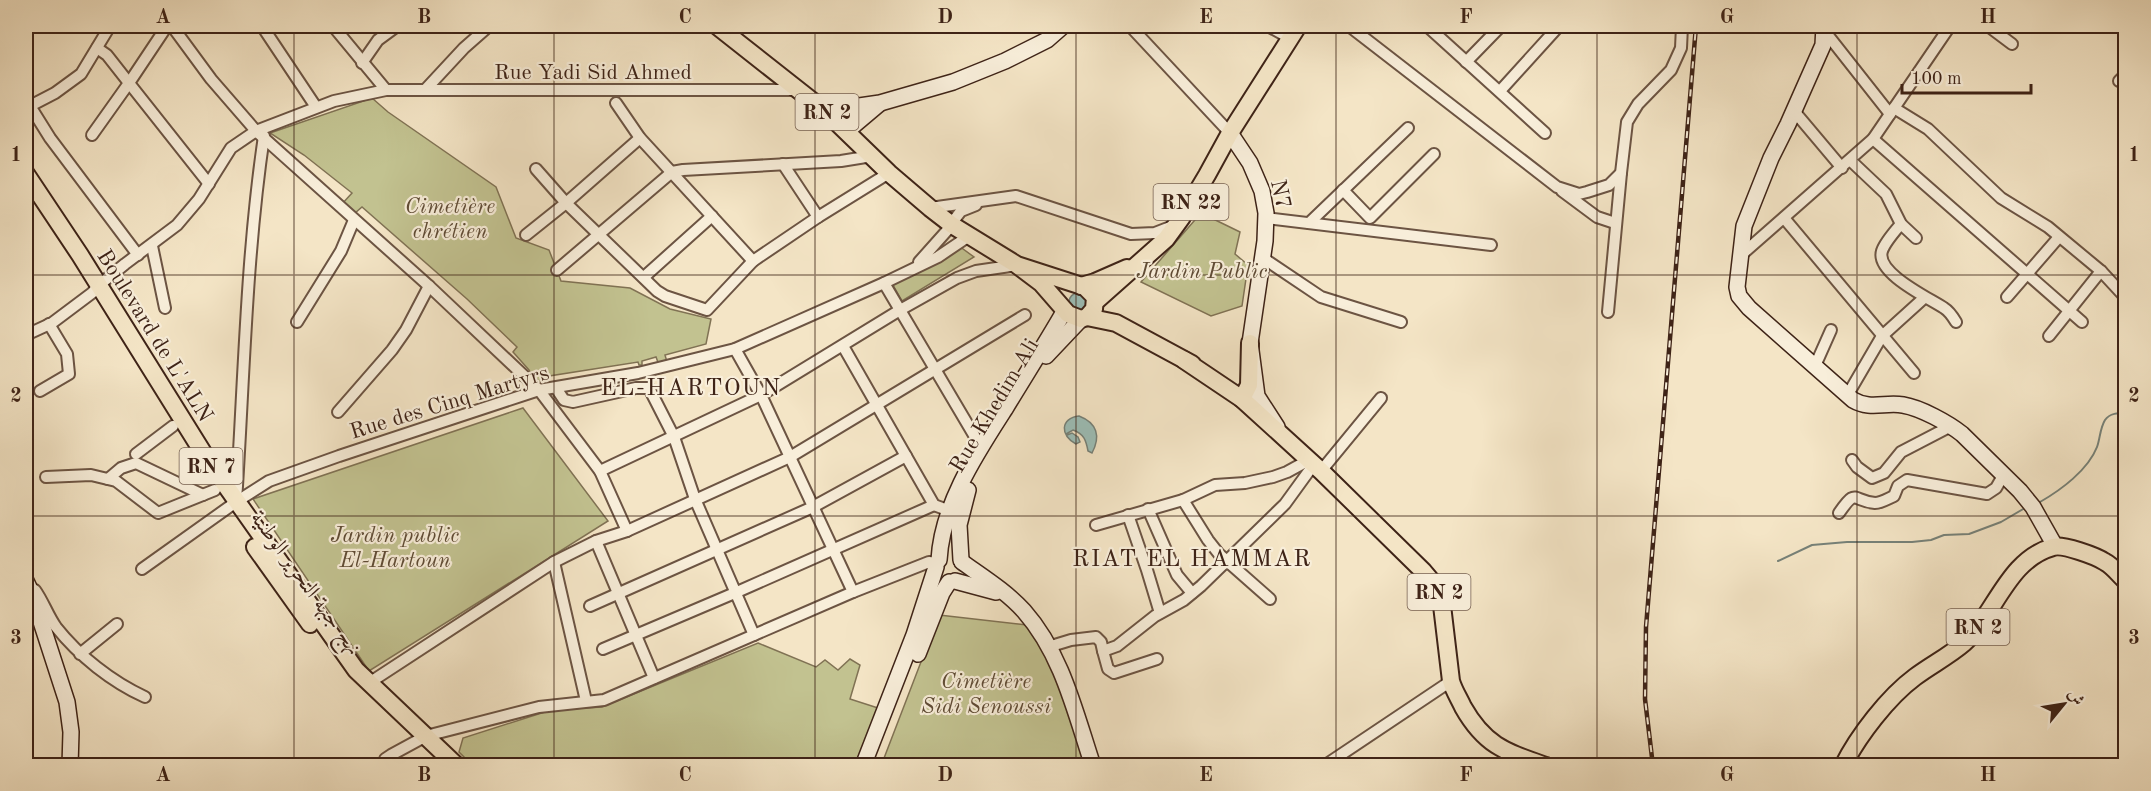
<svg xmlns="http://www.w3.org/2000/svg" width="2151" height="791" viewBox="0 0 2151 791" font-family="'Old Standard TT',Amiri,serif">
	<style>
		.green { fill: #c2c290; stroke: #807254; stroke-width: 1.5 }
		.water { fill: #9cbfb8; stroke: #768178; stroke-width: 1.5 }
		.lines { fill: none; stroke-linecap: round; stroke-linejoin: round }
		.stream { stroke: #768178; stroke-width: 2 }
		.street-casing { stroke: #6c5443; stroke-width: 14 }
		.secondary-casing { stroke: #3e2317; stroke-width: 18 }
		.primary-casing { stroke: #3e2317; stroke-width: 20 }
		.street { stroke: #f8eeda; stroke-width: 10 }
		.secondary { stroke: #f8eeda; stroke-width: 15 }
		.primary { stroke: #f4e5c6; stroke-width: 16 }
		.rail-casing { stroke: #3e2317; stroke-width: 4.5 }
		.rail { stroke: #f8eeda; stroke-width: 2; stroke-dasharray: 7; stroke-linecap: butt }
		.grid { fill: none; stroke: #3e2317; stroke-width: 1.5; stroke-opacity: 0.55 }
		.labels { text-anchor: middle; stroke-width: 4.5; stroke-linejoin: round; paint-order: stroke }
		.shield { fill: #f8eeda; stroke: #766052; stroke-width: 1.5 }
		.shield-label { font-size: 21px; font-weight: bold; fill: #3e2317 }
		.street-label { font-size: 22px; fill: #3e2317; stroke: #f8eeda }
		.park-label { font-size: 22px; font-style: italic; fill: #5f4b35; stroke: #f8eeda }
		.neighbourhood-label { font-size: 24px; letter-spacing: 1.5px; fill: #3e2317; stroke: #f8eeda }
		.neatline { fill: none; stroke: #3e2317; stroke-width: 2 }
		.grid-label { font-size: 20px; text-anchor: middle; font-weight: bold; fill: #3e2317 }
	</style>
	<rect width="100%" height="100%" fill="#f4e5c6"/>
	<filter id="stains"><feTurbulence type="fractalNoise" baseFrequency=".00333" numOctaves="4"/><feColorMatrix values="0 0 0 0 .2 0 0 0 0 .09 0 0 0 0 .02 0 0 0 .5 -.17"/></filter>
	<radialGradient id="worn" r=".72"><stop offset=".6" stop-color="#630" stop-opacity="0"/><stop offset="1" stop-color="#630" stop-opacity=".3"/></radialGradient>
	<!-- green -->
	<g class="green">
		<polygon points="372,98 388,112 496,187 516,238 549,250 561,281 630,288 670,309 711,319 706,344 665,355 667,362 659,365 656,357 642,361 642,365 639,365 638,362 543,377 543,381 536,383 529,370 513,352 517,347 467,299 362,207 355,213 341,205 352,193 304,155 270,133"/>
		<polygon points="1201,213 1240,232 1235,254 1248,265 1242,306 1211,316 1141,282"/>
		<polygon points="959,246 974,257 902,301 893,285"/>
		<polygon points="523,408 608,521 369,671 253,499"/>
		<polygon points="939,615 1027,625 1053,665 1087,766 881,766"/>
		<polygon points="758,643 816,667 825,660 838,670 850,659 860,665 850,699 878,708 855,765 473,766 459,752 463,738 551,710 602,707"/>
	</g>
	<!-- water -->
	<g class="water">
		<circle cx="1078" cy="302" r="9"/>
		<path d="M1079,416C1097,423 1101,436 1092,453L1088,451C1086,440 1084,434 1073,430L1066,434L1067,435L1072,433L1078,437L1080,442L1076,444C1060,436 1060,418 1079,416Z"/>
	</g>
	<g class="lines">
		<!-- stream -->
		<g class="stream">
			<path d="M2040,502C2061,490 2088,470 2097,447C2100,439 2100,428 2105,420C2110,413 2118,413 2126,413"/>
			<polyline points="1778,561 1812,545 1847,542 1912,542 1931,540 1944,535 1969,534 2001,522 2025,508"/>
		</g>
		<defs>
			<g id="street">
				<polyline points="167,26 129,83 209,184"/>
				<polyline points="172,26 211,79 256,131 429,286 539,390 600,471 627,531"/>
				<polyline points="262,26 316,107"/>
				<polyline points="333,26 386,90"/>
				<polyline points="1130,26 1230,133"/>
				<polyline points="1268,26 1290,38"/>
				<polyline points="1349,26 1557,187 1579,194 1587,192 1609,185 1621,173 1627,122 1638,104 1671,70 1681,48 1682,26"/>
				<polyline points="1427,26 1545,133"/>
				<polyline points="1988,26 2012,44"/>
				<polyline points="1823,29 1890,114"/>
				<polyline points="1466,62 1501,26"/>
				<polyline points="362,63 378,40 397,26"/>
				<polyline points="2119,81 2126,74"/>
				<polyline points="425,90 464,48 489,26"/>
				<polyline points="1500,91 1559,26"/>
				<polyline points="26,103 30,106 50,138 138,255"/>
				<polyline points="616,103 640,138 753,261"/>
				<polyline points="30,106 55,93 81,74 110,26"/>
				<polyline points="1894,108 1928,129 2001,198 2048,227 2101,271 2126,298"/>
				<polyline points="1794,111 1842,168"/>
				<polyline points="92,135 129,83 107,55 97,48"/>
				<polyline points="1873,139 2082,322"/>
				<polyline points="1850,160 1886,194 1901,224 1916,238"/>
				<polyline points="783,164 818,217"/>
				<polyline points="536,169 566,203 657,291 665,296 707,310 753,261 818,217 889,173"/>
				<polyline points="1343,190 1370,218 1434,154"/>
				<polyline points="1562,191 1597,217 1615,223"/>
				<polyline points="930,208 1016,196 1131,234 1155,233 1173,226"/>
				<polyline points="1266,218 1491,245"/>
				<polyline points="1784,218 1914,373"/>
				<polyline points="1309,223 1408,128"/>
				<polyline points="951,224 961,211 976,205"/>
				<path d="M1901,224C1895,231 1885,242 1882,251C1875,273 1929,298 1944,308C1949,311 1953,317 1956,322"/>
				<polyline points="526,235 566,203 640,138"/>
				<polyline points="152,246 165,308"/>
				<polyline points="1740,256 1873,139 1950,26"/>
				<polyline points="1263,258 1321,297 1401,322"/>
				<polyline points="919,262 952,225"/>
				<polyline points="557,270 672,172 683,170 841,161 872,156"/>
				<polyline points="644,277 712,216"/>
				<polyline points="884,283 981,447"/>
				<polyline points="2007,297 2059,237"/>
				<polyline points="1608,312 1621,173"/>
				<polyline points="297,322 341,251 354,220"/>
				<polyline points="26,335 52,323 92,293 99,285 125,264 177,225 199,199 231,148 256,131 334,101 386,90 797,90"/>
				<polyline points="2049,336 2101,271"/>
				<polyline points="843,346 934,505 950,511"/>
				<polyline points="735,349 761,395 853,592"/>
				<polyline points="1815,366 1831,330"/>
				<polyline points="556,388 564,400 573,402 636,388 649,388 674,437 695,499 754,635"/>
				<polyline points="40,391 69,374 67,354 49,324"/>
				<polyline points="1847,396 1882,336 1924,298"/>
				<polyline points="338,412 392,350 406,330 429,286"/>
				<polyline points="136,454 173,426"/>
				<polyline points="1852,460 1857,467 1872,478 1884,473 1901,452 1951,426"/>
				<polyline points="600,471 761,395 900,310 957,278 976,271 1017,265"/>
				<polyline points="1321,471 1381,398"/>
				<polyline points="46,477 91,475 116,481 158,513 215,490"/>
				<polyline points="108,479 121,468 136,463 203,495"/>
				<polyline points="1183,500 1208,540 1219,554 1270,599"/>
				<polyline points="236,502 269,481 339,456 539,390 638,373 735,349 884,283 938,257 969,236"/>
				<polyline points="1148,509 1177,575 1192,593"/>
				<path d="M1839,513C1857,487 1852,501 1875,503C1881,503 1889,498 1894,496L1898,486L1907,480L1987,494L1996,488L2004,474"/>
				<polyline points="1128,515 1147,570 1160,613"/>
				<polyline points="1096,525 1183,500 1215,485 1245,483 1273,477 1287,472 1309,460"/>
				<polyline points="596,541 654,678"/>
				<polyline points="554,562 586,701"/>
				<path d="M142,569L236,502C244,380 246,257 264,136"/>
				<path d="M35,590C43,601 48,616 56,627C79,656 112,682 145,697"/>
				<polyline points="590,606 813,507 906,456"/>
				<polyline points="1048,647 1071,640 1096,637 1101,642 1103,651 1117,646 1155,616 1184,600 1201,586 1285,504 1314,464"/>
				<polyline points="603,649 737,592 934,505"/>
				<polyline points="1103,651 1108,669 1114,673 1157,659"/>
				<polyline points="80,654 117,624"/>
				<polyline points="369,683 554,562 596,541 627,531 790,457 1025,315"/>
				<polyline points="384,766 385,759 391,755 426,736 539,707 604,700 853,592 929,562 937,563"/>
				<polyline points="1324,766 1451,681"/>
			</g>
			<g id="secondary">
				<path d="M1824,26L1823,45L1788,124L1771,158L1744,226L1737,287L1739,296L1749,308L1853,400C1870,410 1885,402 1903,405C1921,408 1948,423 1962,434L2020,491L2033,507L2055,546"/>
				<polyline points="825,111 880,103 953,82 1005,61 1047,40 1063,26"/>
				<polyline points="847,131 879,104"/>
				<polyline points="1230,133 1250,163 1262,191 1266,213 1265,241 1250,343 1257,396 1277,427"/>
				<polyline points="1046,356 1081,319"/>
				<path d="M939,560C942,505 976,454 1005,409C1025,376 1046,343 1065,310"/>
				<polyline points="961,560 959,525 968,490"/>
				<path d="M962,562C983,577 1007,592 1024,611C1062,654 1075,712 1093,766"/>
				<polyline points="26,581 32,594 67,702 71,732 70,766"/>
				<polyline points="955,581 996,592"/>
				<polyline points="918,654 942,593 949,582"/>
				<polyline points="863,766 914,635 936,567"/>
			</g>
			<g id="primary">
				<polyline points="717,26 825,111 889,173 930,208 952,225 1017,265 1041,283 1068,314 1081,319 1087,317 1094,309 1095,297 1085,287 1017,265"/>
				<polyline points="26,174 80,255 207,459 356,670 457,766"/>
				<polyline points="1081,286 1095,282 1127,268"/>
				<polyline points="1095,302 1166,239 1182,217 1207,175 1230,133 1298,26"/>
				<polyline points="1087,317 1116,323 1192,364"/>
				<path d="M1184,360L1242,399L1321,471L1423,571L1434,584L1441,597L1451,681C1454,691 1459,698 1463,707C1485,746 1506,752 1546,766"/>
				<polyline points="1242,399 1249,385 1250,343"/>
				<polyline points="255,547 310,624"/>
				<path d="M1843,766C1858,736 1888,697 1915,677C1931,665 1949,656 1964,643C1995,614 2008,559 2053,547C2063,544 2096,556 2105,562C2113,566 2119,575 2126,581"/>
			</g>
		</defs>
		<!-- street casing -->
		<use href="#street" class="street-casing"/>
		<!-- secondary casing -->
		<use href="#secondary" class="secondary-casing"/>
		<!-- primary casing -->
		<use href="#primary" class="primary-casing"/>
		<!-- street -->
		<use href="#street" class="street"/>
		<!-- secondary -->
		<use href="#secondary" class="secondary"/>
		<!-- primary -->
		<use href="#primary" class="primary"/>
		<defs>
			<polyline id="rail" points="1653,766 1645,699 1646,627 1696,26"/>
		</defs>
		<!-- rail casing -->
		<use href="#rail" class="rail-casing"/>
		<!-- rail -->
		<use href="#rail" class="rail"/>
	</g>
	<!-- grid -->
	<path class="grid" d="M294,26V766M554,26V766M815,26V766M1076,26V766M1336,26V766M1597,26V766M1857,26V766M26,275H2126M26,516H2126"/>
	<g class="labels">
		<!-- shield labels -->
		<g class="shield">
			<rect x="795.5" y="94" width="63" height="36" rx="4.5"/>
			<rect x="1153.5" y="184" width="75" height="36" rx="4.5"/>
			<rect x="179.5" y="448" width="63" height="36" rx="4.5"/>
			<rect x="1407.5" y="574" width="63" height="36" rx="4.5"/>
			<rect x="1946.5" y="609" width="63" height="36" rx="4.5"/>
		</g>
		<g class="shield-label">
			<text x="827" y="119">RN 2</text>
			<text x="1191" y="209">RN 22</text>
			<text x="211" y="473">RN 7</text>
			<text x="1439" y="599">RN 2</text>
			<text x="1978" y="634">RN 2</text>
		</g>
		<!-- street labels -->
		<g class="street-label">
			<text x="593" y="79">Rue Yadi Sid Ahmed</text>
			<text transform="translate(1282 194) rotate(77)" y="8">N7</text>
			<text transform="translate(156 335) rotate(58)" y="8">Boulevard de L'ALN</text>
			<text transform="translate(449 401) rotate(-17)" y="8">Rue des Cinq Martyrs</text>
			<text transform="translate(993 405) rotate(-59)" y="8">Rue Khedim Ali</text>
			<text transform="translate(307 582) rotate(54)" y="8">نهج جبهة التحرير الوطنية</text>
		</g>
		<!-- park labels -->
		<g class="park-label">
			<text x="450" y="213">Cimetière<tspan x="450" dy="25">chrétien</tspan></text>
			<text x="1202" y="278">Jardin Public</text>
			<text x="395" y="542">Jardin public<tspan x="395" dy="25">El-Hartoun</tspan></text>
			<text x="986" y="688">Cimetière<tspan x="986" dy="25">Sidi Senoussi</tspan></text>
		</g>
		<!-- neighbourhood labels -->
		<g class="neighbourhood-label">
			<text x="691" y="395">EL-HARTOUN</text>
			<text x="1192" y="566">RIAT EL HAMMAR</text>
		</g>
	</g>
	<!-- margin -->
	<rect width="2151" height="791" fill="none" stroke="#f4e5c6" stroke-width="66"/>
	<!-- north arrow -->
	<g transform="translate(2064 704) rotate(60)" stroke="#f8eeda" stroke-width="4.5" paint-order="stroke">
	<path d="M0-4.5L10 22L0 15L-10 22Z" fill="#3e2317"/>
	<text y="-9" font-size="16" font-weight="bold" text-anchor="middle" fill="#3e2317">ش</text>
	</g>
	<!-- scale -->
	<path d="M1902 84v9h129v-9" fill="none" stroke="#3e2317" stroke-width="3"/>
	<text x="1911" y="84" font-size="18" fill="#3e2317" stroke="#f8eeda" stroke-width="4.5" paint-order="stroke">100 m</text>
	<rect x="33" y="33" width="2085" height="725" class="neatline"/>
	<g class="grid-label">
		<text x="163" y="23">A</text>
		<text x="424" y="23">B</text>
		<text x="685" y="23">C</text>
		<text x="945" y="23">D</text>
		<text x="1206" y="23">E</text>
		<text x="1466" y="23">F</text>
		<text x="1727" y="23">G</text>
		<text x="1988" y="23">H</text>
		<text x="16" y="161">1</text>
		<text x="2134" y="161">1</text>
		<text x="16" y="402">2</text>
		<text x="2134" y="402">2</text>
		<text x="16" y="644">3</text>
		<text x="2134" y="644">3</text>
		<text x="163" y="781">A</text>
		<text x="424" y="781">B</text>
		<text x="685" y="781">C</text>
		<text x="945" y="781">D</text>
		<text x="1206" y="781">E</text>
		<text x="1466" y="781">F</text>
		<text x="1727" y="781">G</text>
		<text x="1988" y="781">H</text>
	</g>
	<rect width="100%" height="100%" filter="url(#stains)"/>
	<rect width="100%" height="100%" fill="url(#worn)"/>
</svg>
